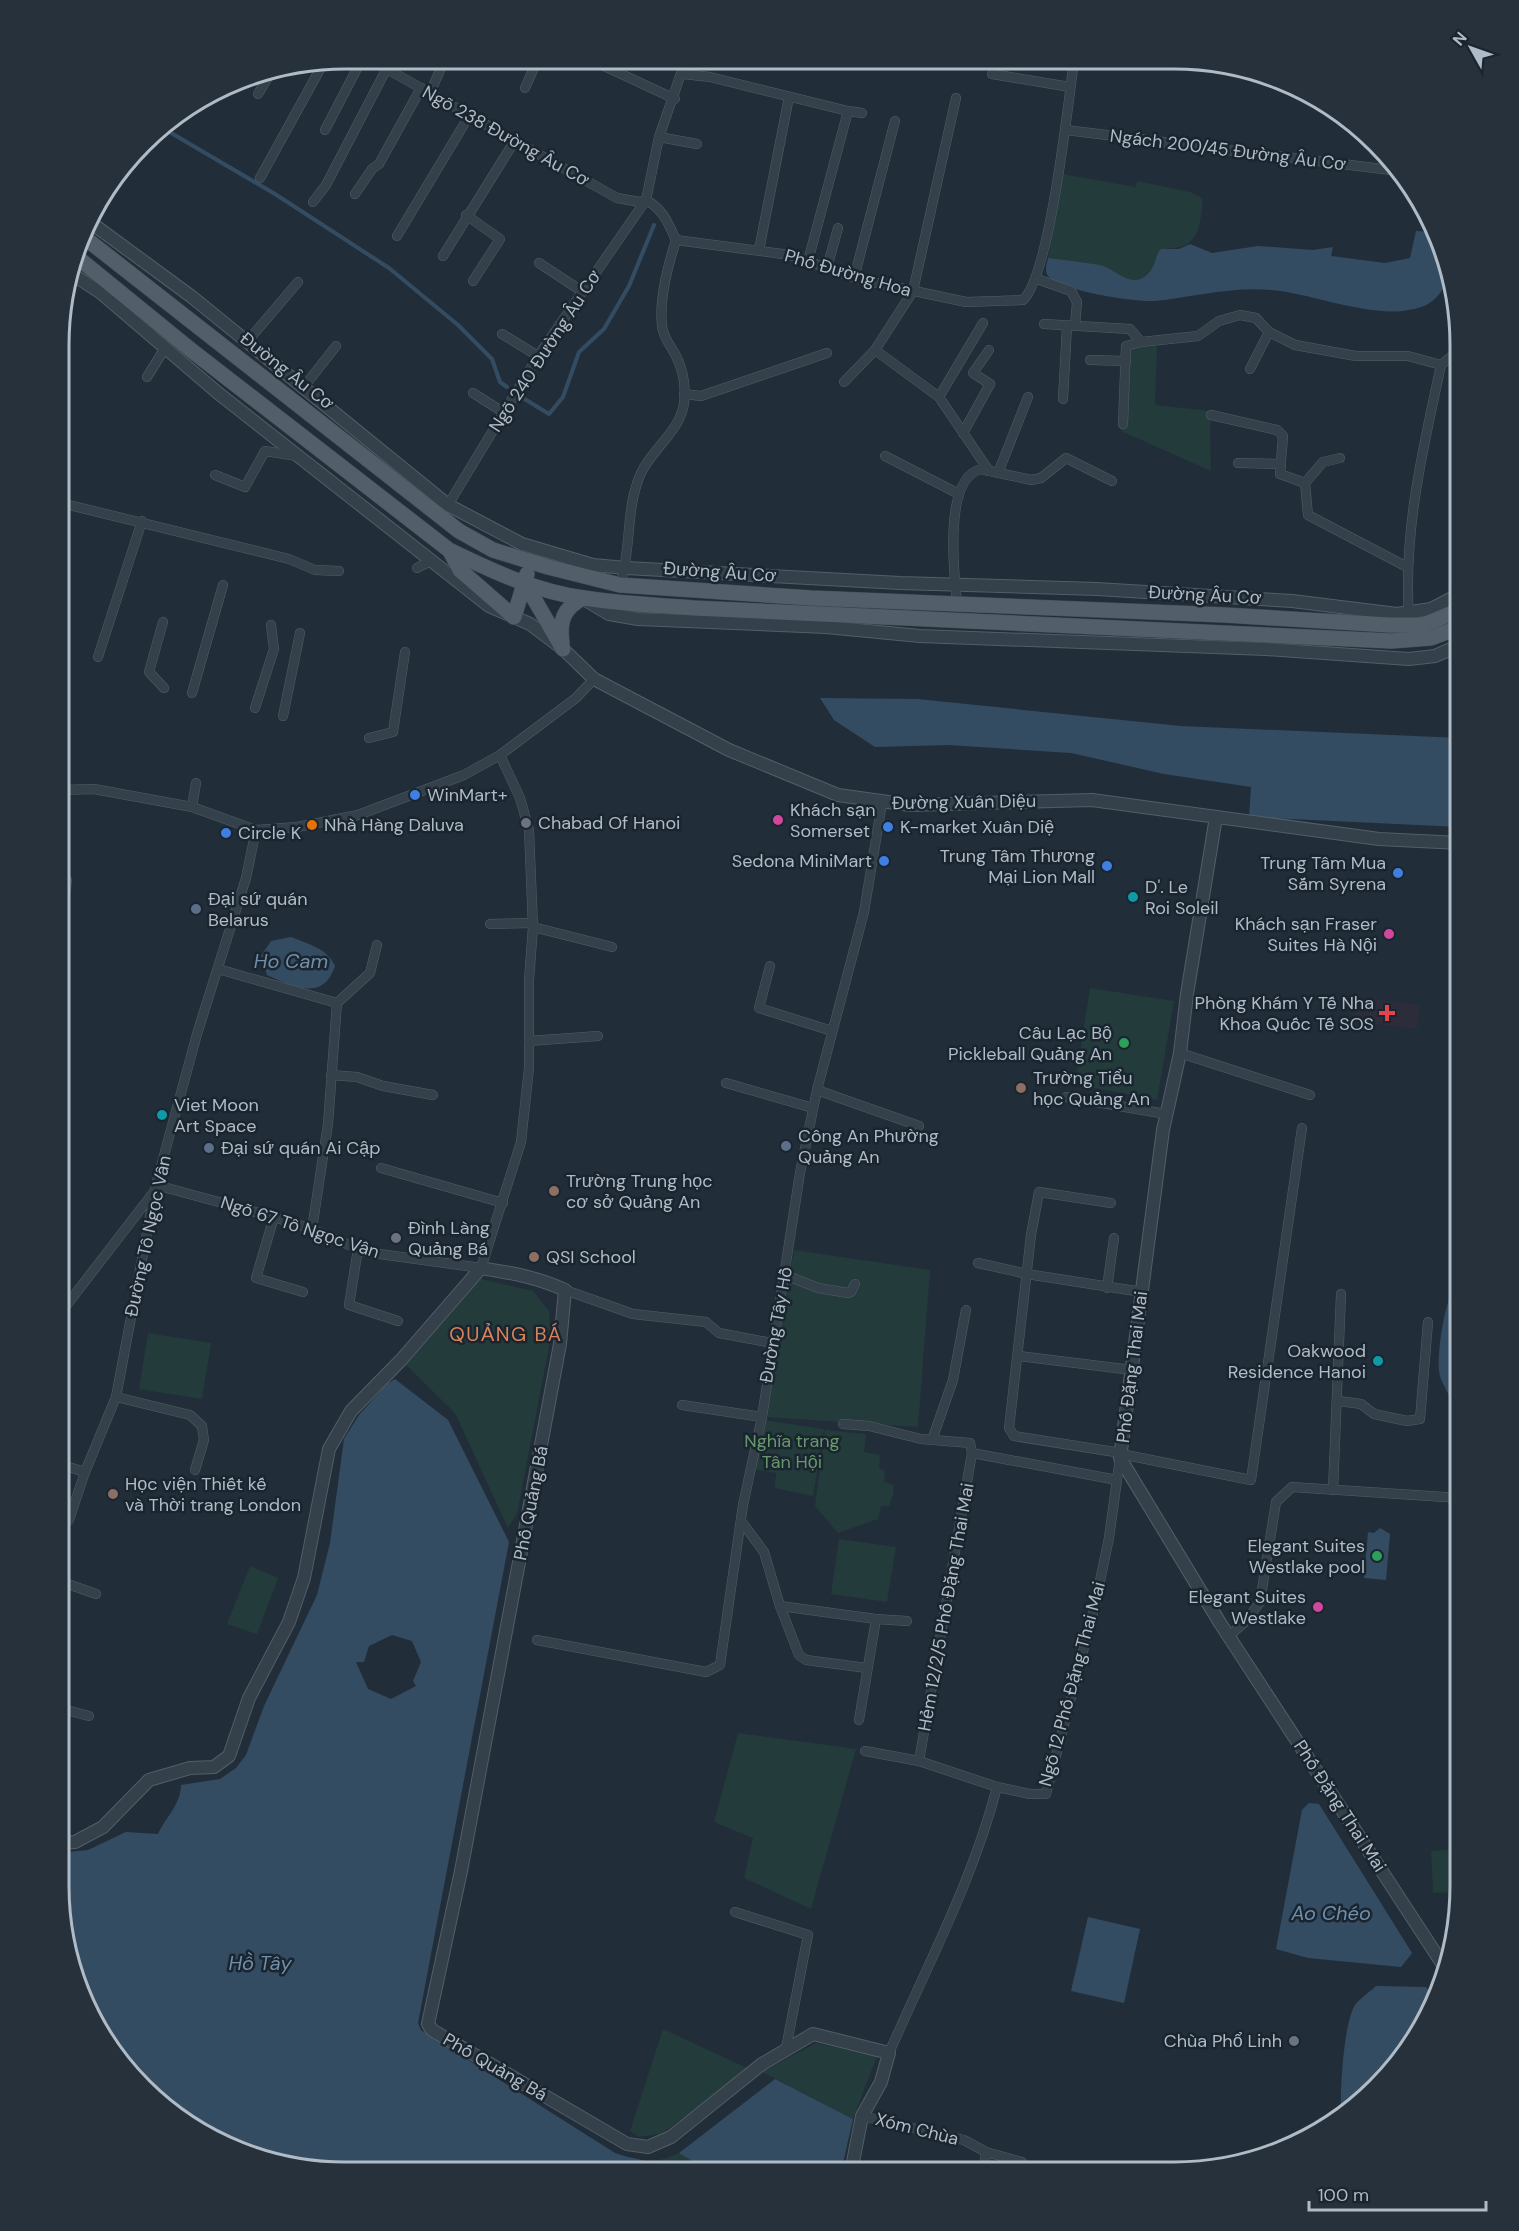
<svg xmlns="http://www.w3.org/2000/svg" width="1519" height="2231" viewBox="0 0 1519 2231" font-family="'DM Sans',sans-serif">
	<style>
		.medical { fill: #2d2c3b }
		.green { fill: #233b3b }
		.water { fill: #344c62 }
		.pier { fill: #212e3a }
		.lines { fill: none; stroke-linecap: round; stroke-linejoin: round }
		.stream { stroke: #344c62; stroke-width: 4 }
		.minor-casing { stroke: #525e68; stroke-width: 10 }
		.tertiary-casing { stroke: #525e68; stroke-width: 14 }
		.primary-casing { stroke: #3e4953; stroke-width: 16 }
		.minor { stroke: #34404a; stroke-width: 9 }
		.tertiary { stroke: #34404a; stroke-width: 12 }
		.primary { stroke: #525f6a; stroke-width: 15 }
		.shop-dot { fill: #3f7fe0; stroke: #1a252f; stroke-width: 2 }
		.hotel-dot { fill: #d1479c; stroke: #1a252f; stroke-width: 2 }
		.worship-dot { fill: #6b7280; stroke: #1a252f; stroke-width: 2 }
		.food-dot { fill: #e8710a; stroke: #1a252f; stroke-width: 2 }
		.culture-dot { fill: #0f9aa8; stroke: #1a252f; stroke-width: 2 }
		.service-dot { fill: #5c6f8a; stroke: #1a252f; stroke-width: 2 }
		.health-dot { fill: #e0444e; stroke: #1a252f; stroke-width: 2 }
		.leisure-dot { fill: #2e9e5b; stroke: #1a252f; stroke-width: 2 }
		.education-dot { fill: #8d6e63; stroke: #1a252f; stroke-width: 2 }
		.labels { text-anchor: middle; stroke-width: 5; stroke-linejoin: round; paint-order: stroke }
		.street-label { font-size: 18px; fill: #afbbc6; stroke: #1a252f }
		.poi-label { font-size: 18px; fill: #afbbc6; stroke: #1a252f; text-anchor: start }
		.park-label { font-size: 18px; fill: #66986c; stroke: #1a252f }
		.water-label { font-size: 20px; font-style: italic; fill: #6f8fab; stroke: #1a252f }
		.neighbourhood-label { font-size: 20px; letter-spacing: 1.5px; fill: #d6825a; stroke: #1a252f }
		.rim { fill: none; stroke: #afbbc6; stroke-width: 3 }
	</style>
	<rect width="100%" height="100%" fill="#212e3a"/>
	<!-- medical -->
	<polygon class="medical" points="1356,997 1420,1005 1417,1029 1354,1022"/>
	<!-- green -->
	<g class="green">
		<path d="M1062,174L1136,187L1137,181L1190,192L1202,198C1203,207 1201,214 1200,222C1195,245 1183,249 1161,249C1155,255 1156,263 1151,270C1134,294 1114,268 1100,265C1083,262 1065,260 1048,258Z"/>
		<polygon points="1157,346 1155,405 1210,411 1211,471 1121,431 1124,347"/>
		<polygon points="1090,988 1174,1001 1157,1100 1075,1084"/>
		<polygon points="794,1250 930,1270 918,1427 766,1417"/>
		<polygon points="480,1279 533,1291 549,1311 551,1336 517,1514 508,1528 455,1413 404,1363"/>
		<polygon points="148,1333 211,1343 202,1399 139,1389"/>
		<polygon points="763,1420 824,1429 813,1496 775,1488 776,1473 754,1469"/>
		<polygon points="825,1430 866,1434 864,1452 880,1455 879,1468 885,1471 884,1482 894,1485 893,1495 889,1506 881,1506 878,1519 838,1533 815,1506"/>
		<polygon points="839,1539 896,1547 887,1602 831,1594"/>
		<polygon points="250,1566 278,1578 257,1634 227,1624"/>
		<polygon points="738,1733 856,1749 811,1909 744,1878 753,1838 714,1822"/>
		<polygon points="1450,1850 1452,1892 1433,1893 1431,1851"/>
		<polygon points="663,2029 749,2069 661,2134 639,2137 630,2131"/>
		<polygon points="816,2043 877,2056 853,2119 762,2072"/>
		<polygon points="679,2153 709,2171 670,2171 655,2162"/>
	</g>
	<!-- water -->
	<g class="water">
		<path d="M1416,231L1434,232L1446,282C1443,292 1432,304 1421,307C1379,322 1316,294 1272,290C1231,286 1194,297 1154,301C1134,302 1061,291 1048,276C1044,270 1047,264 1048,258C1065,260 1083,262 1100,265C1114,267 1134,294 1151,270C1156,263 1155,255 1161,249H1179L1190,244L1212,253L1258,246L1313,250L1333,247L1331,256L1385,263L1410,258Z"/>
		<polygon points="820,698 917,699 1181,726 1460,738 1460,827 1249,817 1251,787 1164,774 1071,753 949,745 875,747 834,720"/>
		<path d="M291,937C308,944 327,948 335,966C323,1002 293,987 267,975L261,956L271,941Z"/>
		<path d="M1459,1281L1460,1282V1429C1448,1424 1452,1417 1452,1406C1451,1394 1440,1383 1439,1371C1437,1351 1445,1294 1459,1281Z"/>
		<path d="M395,1379L448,1420L509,1542L418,2023L421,2030L615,2153C634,2160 653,2160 670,2171L308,2170L236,2151L171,2113L88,2012L59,1886V1853L88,1850L126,1832L158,1834C166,1817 181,1804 181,1785L220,1779L236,1768L246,1755L264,1706L317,1595L330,1543L344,1439L359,1415L387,1384Z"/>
		<polygon points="1380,1528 1390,1534 1386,1580 1364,1578 1368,1532 1374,1533"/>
		<polygon points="1309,1803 1319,1804 1412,1953 1401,1967 1308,1958 1276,1949 1302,1810"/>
		<polygon points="1088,1917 1140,1929 1124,2003 1071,1991"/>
		<path d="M1376,1986L1426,1987L1435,2000L1412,2045L1363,2102L1341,2116C1340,2091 1343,2026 1355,2005C1360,1998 1370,1992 1376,1986Z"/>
		<polygon points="775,2079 853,2119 841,2172 709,2171 679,2153"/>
	</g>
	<!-- pier -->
	<polygon class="pier" points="392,1635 412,1641 421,1662 413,1681 416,1686 391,1699 368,1689 356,1662 364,1662 369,1646"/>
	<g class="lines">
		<!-- stream -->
		<g class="stream">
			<polyline points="161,127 275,194 389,268 458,325 492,359 500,382 507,387"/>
			<polyline points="523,398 549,414 563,397 579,352 604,329 629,286 654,225"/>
		</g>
		<defs>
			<g id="minor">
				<path d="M369,59L617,198L640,202L646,200C663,209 668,223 676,240C668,266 659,298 662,326C663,337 670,345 675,354C683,369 686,387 684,403C681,430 652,449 641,473C625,508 632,549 620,585"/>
				<polyline points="589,59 675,99"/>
				<polyline points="683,74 710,77 848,111 808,261"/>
				<polyline points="992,74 1070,87"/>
				<polyline points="525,88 538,59"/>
				<polyline points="430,93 445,59"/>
				<polyline points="258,94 272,71"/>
				<polyline points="848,111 862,113"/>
				<polyline points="325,130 362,59"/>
				<polyline points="1066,130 1391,170"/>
				<polyline points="659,137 697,144"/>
				<polyline points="260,178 324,62"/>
				<polyline points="355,194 372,169 379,164 421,88"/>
				<polyline points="313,202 326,185 387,68"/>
				<polyline points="466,215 500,239 473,281"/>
				<polyline points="397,236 469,116"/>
				<path d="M676,240L790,255L858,279L966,302L1023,300C1050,275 1068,104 1074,61"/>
				<polyline points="759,250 789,97"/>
				<polyline points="443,256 514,142"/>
				<polyline points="539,263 583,292"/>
				<polyline points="827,268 838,228"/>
				<polyline points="854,278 895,121"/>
				<polyline points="1037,279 1071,291 1077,302 1075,326"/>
				<polyline points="1044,324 1130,329 1141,342 1198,336 1219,321 1240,315 1256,318 1269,332 1295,345 1356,356 1408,356 1441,365"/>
				<polyline points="502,334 538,356"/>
				<polyline points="246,343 298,282"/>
				<polyline points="875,350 939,397 989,471"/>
				<polyline points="1090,360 1126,361"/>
				<polyline points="1250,369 1269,332"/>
				<polyline points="147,377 165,348"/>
				<polyline points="844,382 875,350 913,291 956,98"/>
				<polyline points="303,388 336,346"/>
				<polyline points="473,393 503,412"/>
				<polyline points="684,394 701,396 827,353"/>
				<polyline points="939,397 983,323"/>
				<polyline points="1063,399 1067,326"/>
				<polyline points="1211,415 1277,430 1283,436 1280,474 1305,483"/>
				<polyline points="1123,424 1126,346 1141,342"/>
				<polyline points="963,433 990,384 973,373 989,350"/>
				<polyline points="885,456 959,494"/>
				<polyline points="1340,458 1323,462 1305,483 1308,515 1407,567"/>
				<polyline points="1238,463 1281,464"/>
				<polyline points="998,473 1028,397"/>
				<polyline points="215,475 245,487 265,451 297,456"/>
				<polyline points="61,503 289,559 315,570 339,571"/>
				<polyline points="448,505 538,356 646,200 659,137 686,59"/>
				<polyline points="417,568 431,561"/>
				<path d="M957,603C954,574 943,478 981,469L1031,480L1041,478L1066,458L1112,481"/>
				<path d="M1409,618C1403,531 1423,449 1441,365L1454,354L1457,329"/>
				<polyline points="163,622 149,672 164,688"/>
				<polyline points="1456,647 1460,658"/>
				<polyline points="98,657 142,521"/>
				<polyline points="192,693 223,585"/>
				<polyline points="255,708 274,649 271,625"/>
				<polyline points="283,716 300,633"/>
				<polyline points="60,717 62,709"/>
				<polyline points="369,738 393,732 405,652"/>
				<polyline points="60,790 94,789 192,807 256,830 297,827 358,815 464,775 500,755 576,698 594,679"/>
				<polyline points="192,807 196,783"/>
				<polyline points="490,924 533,923"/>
				<polyline points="533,927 612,947"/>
				<polyline points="60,932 67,880"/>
				<polyline points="770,966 759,1008 832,1031"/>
				<polyline points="218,969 337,1003 370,973 377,945"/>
				<polyline points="529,1041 598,1036"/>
				<polyline points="1180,1053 1310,1095"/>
				<polyline points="331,1075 357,1077 383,1086 433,1095"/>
				<polyline points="726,1083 813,1108"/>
				<polyline points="817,1090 919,1126"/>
				<polyline points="1066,1097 1166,1114"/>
				<polyline points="381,1168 503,1203"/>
				<polyline points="156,1185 274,1217 312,1229 365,1252 481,1268 521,1142 529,1068 529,980 533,927 529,830 520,798 500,755"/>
				<polyline points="1111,1203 1039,1192 1031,1235 1009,1428 1014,1436 1121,1453"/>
				<polyline points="274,1217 256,1278 303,1292"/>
				<polyline points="312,1229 328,1124 337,1003"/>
				<polyline points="358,1249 349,1305 398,1321"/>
				<polyline points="978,1263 1027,1274 1142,1292"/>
				<polyline points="785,1275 818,1288 848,1293 851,1292 855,1284"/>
				<polyline points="1107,1288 1114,1238"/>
				<polyline points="565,1290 633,1314 706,1322 719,1333 772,1343"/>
				<polyline points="59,1315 153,1193"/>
				<polyline points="1019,1356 1132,1370"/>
				<polyline points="116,1397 190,1415 202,1426 204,1440 195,1470"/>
				<polyline points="1339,1401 1361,1404 1374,1414 1407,1421 1420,1419 1428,1322"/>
				<polyline points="682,1405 762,1417"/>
				<polyline points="843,1424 869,1426 921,1439 970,1443 972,1453 1117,1480"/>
				<polyline points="932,1440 953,1380 966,1310"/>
				<polyline points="1121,1454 1251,1480 1302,1128"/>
				<polyline points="59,1464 85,1472"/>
				<polyline points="1333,1490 1341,1294"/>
				<polyline points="59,1517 69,1520 85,1472 116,1397 156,1185 197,1034 246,878 256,830"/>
				<polyline points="741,1521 764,1552 780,1606 799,1655 806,1660 867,1668"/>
				<polyline points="59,1581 96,1594"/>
				<polyline points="780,1606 876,1619 859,1720"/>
				<polyline points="876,1619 907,1621"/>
				<polyline points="1229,1636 1246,1621 1260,1602 1276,1502 1292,1487 1460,1498"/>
				<polyline points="537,1640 706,1672 720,1665 743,1505 762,1417 800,1173 817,1090 864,912 882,803"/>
				<polyline points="59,1708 89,1716"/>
				<polyline points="865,1751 919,1761 997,1787"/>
				<polyline points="919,1761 972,1453"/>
				<polyline points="735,1912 808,1935 786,2048"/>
				<path d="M889,2053C927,1966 973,1880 997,1787L1030,1794H1046L1095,1605L1109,1538L1120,1458"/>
				<polyline points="862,2116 964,2140 986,2152 1022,2162"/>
				<polyline points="984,2172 986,2152"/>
			</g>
			<g id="tertiary">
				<polyline points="90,222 192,297 448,505 522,544 593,565 626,568 900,583 1097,589 1292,601 1397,614 1431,609 1460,594"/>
				<polyline points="72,274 101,293 218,393 489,606 530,624 563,649 594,679 729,750 838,795 910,805 1092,800 1379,839 1460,843"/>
				<polyline points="584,599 609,614 638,619 826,627 920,636 1266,649 1409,659 1435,656 1460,645"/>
				<polyline points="1216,817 1187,994 1180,1053 1163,1130 1120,1458 1220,1623 1447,1971"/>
				<path d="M59,1843L75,1842L103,1827L149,1780L190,1768L214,1767L229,1756L249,1698L289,1622L304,1578L329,1449L351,1411L401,1360L481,1268C511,1273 537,1277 565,1290L560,1344L461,1871L428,2024L432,2030L627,2144L648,2147L671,2137L762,2064L813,2034L889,2053L881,2082L862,2116L851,2172"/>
			</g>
			<g id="primary">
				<polyline points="85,238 459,531 493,550 548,567 620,585 811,598 1225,615 1389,625 1423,625 1460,610"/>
				<path d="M78,258L191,350L449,550C492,571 537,592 584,598C620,604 658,605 694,608L1391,641L1431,638L1460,627"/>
				<polyline points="450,551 460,570 514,617 527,574"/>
				<polyline points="525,583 563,649"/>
				<path d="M562,643C559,622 563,608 583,598"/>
			</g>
		</defs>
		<!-- minor casing -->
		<use href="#minor" class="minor-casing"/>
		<!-- tertiary casing -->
		<use href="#tertiary" class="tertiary-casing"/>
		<!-- primary casing -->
		<use href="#primary" class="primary-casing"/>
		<!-- minor -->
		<use href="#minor" class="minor"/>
		<!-- tertiary -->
		<use href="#tertiary" class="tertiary"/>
		<!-- primary -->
		<use href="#primary" class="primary"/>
	</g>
	<!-- markers -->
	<g class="shop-dot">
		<circle cx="415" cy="795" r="6"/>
		<circle cx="888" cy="827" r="6"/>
		<circle cx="226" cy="833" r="6"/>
		<circle cx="884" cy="861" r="6"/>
		<circle cx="1107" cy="866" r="6"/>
		<circle cx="1398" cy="873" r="6"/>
	</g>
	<g class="hotel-dot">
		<circle cx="778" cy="820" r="6"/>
		<circle cx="1389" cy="934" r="6"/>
		<circle cx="1318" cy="1607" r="6"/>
	</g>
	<g class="worship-dot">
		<circle cx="526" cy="823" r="6"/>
		<circle cx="396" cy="1238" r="6"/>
		<circle cx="1294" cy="2041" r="6"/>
	</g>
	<circle class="food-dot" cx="312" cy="825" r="6"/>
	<g class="culture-dot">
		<circle cx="1133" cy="897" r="6"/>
		<circle cx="162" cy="1115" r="6"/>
		<circle cx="1378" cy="1361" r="6"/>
	</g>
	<g class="service-dot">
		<circle cx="196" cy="909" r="6"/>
		<circle cx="786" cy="1146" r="6"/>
		<circle cx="209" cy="1148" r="6"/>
	</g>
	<path class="health-dot" d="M1384 1004h6v6h6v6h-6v6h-6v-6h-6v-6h6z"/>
	<g class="leisure-dot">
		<circle cx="1124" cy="1043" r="6"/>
		<circle cx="1377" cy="1556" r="6"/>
	</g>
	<g class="education-dot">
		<circle cx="1021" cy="1088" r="6"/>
		<circle cx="554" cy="1191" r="6"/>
		<circle cx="534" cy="1257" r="6"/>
		<circle cx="113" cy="1494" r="6"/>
	</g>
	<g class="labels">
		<!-- street labels -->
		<g class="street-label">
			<text transform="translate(506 136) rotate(29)" y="6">Ngõ 238 Đường Âu Cơ</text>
			<text transform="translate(1228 150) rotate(7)" y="6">Ngách 200/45 Đường Âu Cơ</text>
			<text transform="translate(848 273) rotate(16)" y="6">Phố Đường Hoa</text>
			<text transform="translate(545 351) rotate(-57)" y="6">Ngõ 240 Đường Âu Cơ</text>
			<text transform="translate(287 371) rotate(38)" y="6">Đường Âu Cơ</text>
			<text transform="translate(720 572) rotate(4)" y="6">Đường Âu Cơ</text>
			<text transform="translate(1205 595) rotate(3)" y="6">Đường Âu Cơ</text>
			<text transform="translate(964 802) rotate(-1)" y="6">Đường Xuân Diệu</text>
			<text transform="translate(300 1227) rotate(18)" y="6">Ngõ 67 Tô Ngọc Vân</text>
			<text transform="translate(148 1236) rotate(-78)" y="6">Đường Tô Ngọc Vân</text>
			<text transform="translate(776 1325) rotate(-80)" y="6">Đường Tây Hồ</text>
			<text transform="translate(1132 1367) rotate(-83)" y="6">Phố Đặng Thai Mai</text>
			<text transform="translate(531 1503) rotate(-79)" y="6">Phố Quảng Bá</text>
			<text transform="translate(946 1607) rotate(-80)" y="6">Hẻm 12/2/5 Phố Đặng Thai Mai</text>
			<text transform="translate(1072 1684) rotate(-75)" y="6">Ngõ 12 Phố Đặng Thai Mai</text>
			<text transform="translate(1340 1806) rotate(57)" y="6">Phố Đặng Thai Mai</text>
			<text transform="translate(495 2067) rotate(30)" y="6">Phố Quảng Bá</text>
			<text transform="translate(917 2129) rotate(14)" y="6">Xóm Chùa</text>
		</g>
		<!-- poi labels -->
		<g class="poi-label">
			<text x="427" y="801">WinMart+</text>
			<text x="790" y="816">Khách sạn<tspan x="790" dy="21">Somerset</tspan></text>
			<text x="538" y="829">Chabad Of Hanoi</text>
			<text x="324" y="831">Nhà Hàng Daluva</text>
			<text x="900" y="833">K-market Xuân Diệ</text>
			<text x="238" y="839">Circle K</text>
			<text x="1095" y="862" text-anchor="end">Trung Tâm Thương<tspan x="1095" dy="21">Mại Lion Mall</tspan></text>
			<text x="872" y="867" text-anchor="end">Sedona MiniMart</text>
			<text x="1386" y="869" text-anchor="end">Trung Tâm Mua<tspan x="1386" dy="21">Sắm Syrena</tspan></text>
			<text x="1145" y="893">D'. Le<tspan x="1145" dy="21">Roi Soleil</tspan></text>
			<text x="208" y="905">Đại sứ quán<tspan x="208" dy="21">Belarus</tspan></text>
			<text x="1377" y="930" text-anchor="end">Khách sạn Fraser<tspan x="1377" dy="21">Suites Hà Nội</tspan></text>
			<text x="1374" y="1009" text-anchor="end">Phòng Khám Y Tế Nha<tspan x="1374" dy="21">Khoa Quốc Tế SOS</tspan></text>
			<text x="1112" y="1039" text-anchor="end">Câu Lạc Bộ<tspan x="1112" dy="21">Pickleball Quảng An</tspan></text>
			<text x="1033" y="1084">Trường Tiểu<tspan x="1033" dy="21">học Quảng An</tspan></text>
			<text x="174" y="1111">Viet Moon<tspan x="174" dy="21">Art Space</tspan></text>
			<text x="798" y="1142">Công An Phường<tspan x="798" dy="21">Quảng An</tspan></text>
			<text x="221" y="1154">Đại sứ quán Ai Cập</text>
			<text x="566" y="1187">Trường Trung học<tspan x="566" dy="21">cơ sở Quảng An</tspan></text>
			<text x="408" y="1234">Đình Làng<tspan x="408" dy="21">Quảng Bá</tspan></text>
			<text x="546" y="1263">QSI School</text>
			<text x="1366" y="1357" text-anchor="end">Oakwood<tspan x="1366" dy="21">Residence Hanoi</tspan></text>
			<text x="125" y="1490">Học viện Thiết kế<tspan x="125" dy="21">và Thời trang London</tspan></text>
			<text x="1365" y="1552" text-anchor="end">Elegant Suites<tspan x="1365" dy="21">Westlake pool</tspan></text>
			<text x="1306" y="1603" text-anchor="end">Elegant Suites<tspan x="1306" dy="21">Westlake</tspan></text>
			<text x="1282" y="2047" text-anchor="end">Chùa Phổ Linh</text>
		</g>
		<!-- park labels -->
		<g class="park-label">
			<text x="792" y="1447">Nghĩa trang<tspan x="792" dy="21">Tân Hội</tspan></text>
		</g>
		<!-- water labels -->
		<g class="water-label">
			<text x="291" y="968">Ho Cam</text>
			<text x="1331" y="1920">Ao Chéo</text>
			<text x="260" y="1970">Hồ Tây</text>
		</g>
		<!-- neighbourhood labels -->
		<g class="neighbourhood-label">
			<text x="506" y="1341">QUẢNG BÁ</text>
		</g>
	</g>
	<!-- crop -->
	<path d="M0 0H1519V2231H0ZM345 69H1174A276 276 0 0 1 1450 345V1886A276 276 0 0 1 1174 2162H345A276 276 0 0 1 69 1886V345A276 276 0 0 1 345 69Z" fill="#26313b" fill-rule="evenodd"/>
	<path class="rim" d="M345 69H1174A276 276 0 0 1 1450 345V1886A276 276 0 0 1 1174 2162H345A276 276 0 0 1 69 1886V345A276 276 0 0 1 345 69Z"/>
	<!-- north arrow -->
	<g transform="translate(1471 48) rotate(310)" stroke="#1a252f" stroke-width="4.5" paint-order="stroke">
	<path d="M0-4.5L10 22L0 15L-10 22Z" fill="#afbbc6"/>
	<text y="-9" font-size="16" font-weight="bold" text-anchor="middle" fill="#afbbc6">N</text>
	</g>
	<!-- scale -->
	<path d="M1309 2201v9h177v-9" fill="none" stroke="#afbbc6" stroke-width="3"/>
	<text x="1318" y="2201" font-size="18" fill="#afbbc6" stroke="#1a252f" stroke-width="4.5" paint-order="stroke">100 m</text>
</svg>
